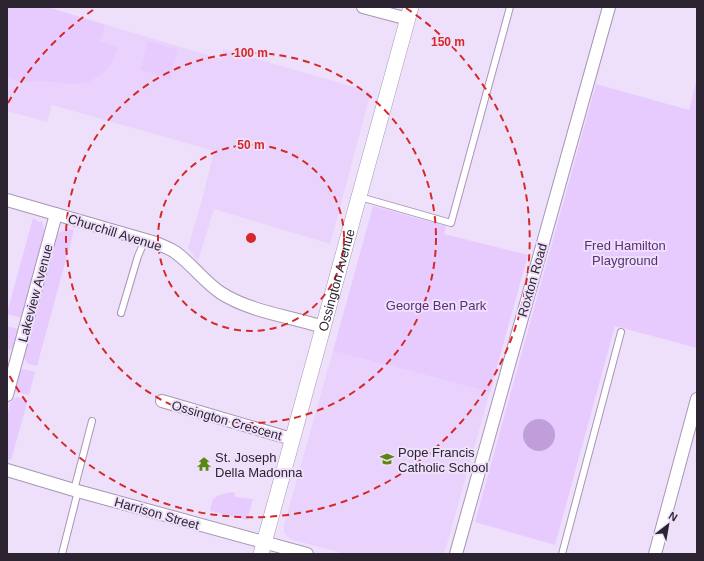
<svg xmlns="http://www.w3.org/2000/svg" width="704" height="561" viewBox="0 0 704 561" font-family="Arial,sans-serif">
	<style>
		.built { fill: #e9d3fc }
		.green { fill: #e7cbff }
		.water { fill: #bf9eda }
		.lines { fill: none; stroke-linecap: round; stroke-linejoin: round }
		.service-casing { stroke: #a796b5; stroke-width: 8 }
		.minor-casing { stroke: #a796b5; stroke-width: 14 }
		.tertiary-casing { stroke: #a796b5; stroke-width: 16 }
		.service { stroke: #fff; stroke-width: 6 }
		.minor { stroke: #fff; stroke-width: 12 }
		.tertiary { stroke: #fff; stroke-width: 15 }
		.ring { fill: none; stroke: #d62828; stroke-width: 2; stroke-dasharray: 7 5 }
		.labels { text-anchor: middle; stroke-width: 4; stroke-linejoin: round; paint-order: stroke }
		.street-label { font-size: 13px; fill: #2c2531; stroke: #eee0fb }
		.park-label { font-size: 13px; fill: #593076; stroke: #eee0fb }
		.poi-label { font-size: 13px; fill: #2c2531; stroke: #eee0fb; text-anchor: start }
		.centre { fill: #d62828; stroke: #eee0fb; stroke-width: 2 }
		.ring-label { font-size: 12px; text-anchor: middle; font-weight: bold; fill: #d62828; stroke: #eee0fb; stroke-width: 4; stroke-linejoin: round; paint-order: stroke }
	</style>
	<rect width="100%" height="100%" fill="#eee0fb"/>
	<!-- built -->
	<g class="built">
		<polygon points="7,7 47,7 221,59 223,49 371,92 330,244 214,209 198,261 188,248 202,200 214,151 52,105 47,122 7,111"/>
		<polygon points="333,351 490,392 444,554 345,554 293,540 289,538 284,533 284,525"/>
	</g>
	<!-- green -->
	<g class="green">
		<polygon points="7,7 47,7 105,25 100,41 118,47 114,59 108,68 99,76 87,83 71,84 43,81 20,82 7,77"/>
		<polygon points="148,41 178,50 170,79 140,70"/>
		<polygon points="697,78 697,348 615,326 555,545 475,522 596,84 689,110"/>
		<polygon points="373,206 446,226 444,234 528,255 490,392 333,351"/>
		<polygon points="33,218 35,219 39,222 42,221 44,229 44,234 21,318 7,314 7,313"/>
		<polygon points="70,229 74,230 37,366 28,364 23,357 57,236 60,232"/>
		<polygon points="7,326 18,329 13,349 7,350"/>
		<polygon points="23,369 35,372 29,395 16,392 14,388 19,371"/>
		<polygon points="17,397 28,400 11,460 7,459 7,416 11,400"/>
		<polygon points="232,492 235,493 235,497 253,499 247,520 210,511 213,499 219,495"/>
	</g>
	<!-- water -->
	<circle class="water" cx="539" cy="435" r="16"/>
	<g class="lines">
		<defs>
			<g id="service">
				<polyline points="360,197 451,223 510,7"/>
				<polyline points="121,313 138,256 145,240"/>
				<polyline points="74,490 92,421"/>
				<polyline points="62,554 78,491"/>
				<polyline points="562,554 621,332"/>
			</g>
			<g id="minor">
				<polyline points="363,7 408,19"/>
				<path d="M7,200L156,243C163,246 169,248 175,252C192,264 204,282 221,293C251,312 289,316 323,327"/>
				<polyline points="7,395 56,214"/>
				<polyline points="162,401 292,439"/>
				<polyline points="7,470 74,490 307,554"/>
				<polyline points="456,554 609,7"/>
				<polyline points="655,554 697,399"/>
			</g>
			<g id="tertiary">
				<path id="s1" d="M261,554L411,7"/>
			</g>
		</defs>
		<!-- service casing -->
		<use href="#service" class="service-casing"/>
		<!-- minor casing -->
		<use href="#minor" class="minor-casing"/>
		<!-- tertiary casing -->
		<use href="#tertiary" class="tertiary-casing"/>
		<!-- service -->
		<use href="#service" class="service"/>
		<!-- minor -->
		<use href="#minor" class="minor"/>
		<!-- tertiary -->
		<use href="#tertiary" class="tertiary"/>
	</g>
	<!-- distance rings -->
	<g class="ring">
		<circle cx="251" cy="238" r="93"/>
		<circle cx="251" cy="238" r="185"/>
		<path d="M8 103A278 278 0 0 1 96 8M406 8A278 278 0 1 1 8 373"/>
	</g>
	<!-- icons -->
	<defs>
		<symbol id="school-bare" viewBox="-9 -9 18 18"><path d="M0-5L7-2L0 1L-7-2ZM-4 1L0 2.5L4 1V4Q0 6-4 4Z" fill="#5b8611" stroke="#eee0fb" stroke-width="2.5" paint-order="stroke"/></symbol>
		<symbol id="temple-bare" viewBox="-9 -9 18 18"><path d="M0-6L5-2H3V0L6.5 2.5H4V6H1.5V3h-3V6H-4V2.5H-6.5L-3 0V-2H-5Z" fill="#5b8611" stroke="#eee0fb" stroke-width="2.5" paint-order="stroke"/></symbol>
	</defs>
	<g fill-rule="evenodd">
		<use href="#school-bare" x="377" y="449" width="20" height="20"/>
		<use href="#temple-bare" x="194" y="454" width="20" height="20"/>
	</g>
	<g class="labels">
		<!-- street labels -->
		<g class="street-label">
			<text transform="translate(115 232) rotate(17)" y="5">Churchill Avenue</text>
			<text dy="5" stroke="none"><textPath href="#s1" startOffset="284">Ossington Avenue</textPath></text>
			<text transform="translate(532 280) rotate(-74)" y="5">Roxton Road</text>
			<text transform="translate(35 293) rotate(-75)" y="5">Lakeview Avenue</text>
			<text transform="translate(227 420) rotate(16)" y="5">Ossington Crescent</text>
			<text transform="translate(157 513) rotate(16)" y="5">Harrison Street</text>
		</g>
		<!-- park labels -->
		<g class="park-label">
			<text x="625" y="250">Fred Hamilton<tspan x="625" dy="15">Playground</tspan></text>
			<text x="436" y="310">George Ben Park</text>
		</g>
		<!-- poi labels -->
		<g class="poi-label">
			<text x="398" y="457">Pope Francis<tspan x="398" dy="15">Catholic School</tspan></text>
			<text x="215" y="462">St. Joseph<tspan x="215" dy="15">Della Madonna</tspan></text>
		</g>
	</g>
	<circle cx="251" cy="238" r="6" class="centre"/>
	<g class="ring-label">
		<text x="448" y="46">150 m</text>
		<text x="251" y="57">100 m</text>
		<text x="251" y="149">50 m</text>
	</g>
	<!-- border -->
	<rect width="704" height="561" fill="none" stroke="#2c2531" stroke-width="16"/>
	<!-- north arrow -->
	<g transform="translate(668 525) rotate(31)" stroke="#eee0fb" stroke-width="3" paint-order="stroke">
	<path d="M0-3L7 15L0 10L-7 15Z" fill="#2c2531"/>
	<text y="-6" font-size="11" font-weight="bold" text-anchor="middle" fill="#2c2531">N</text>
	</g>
</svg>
